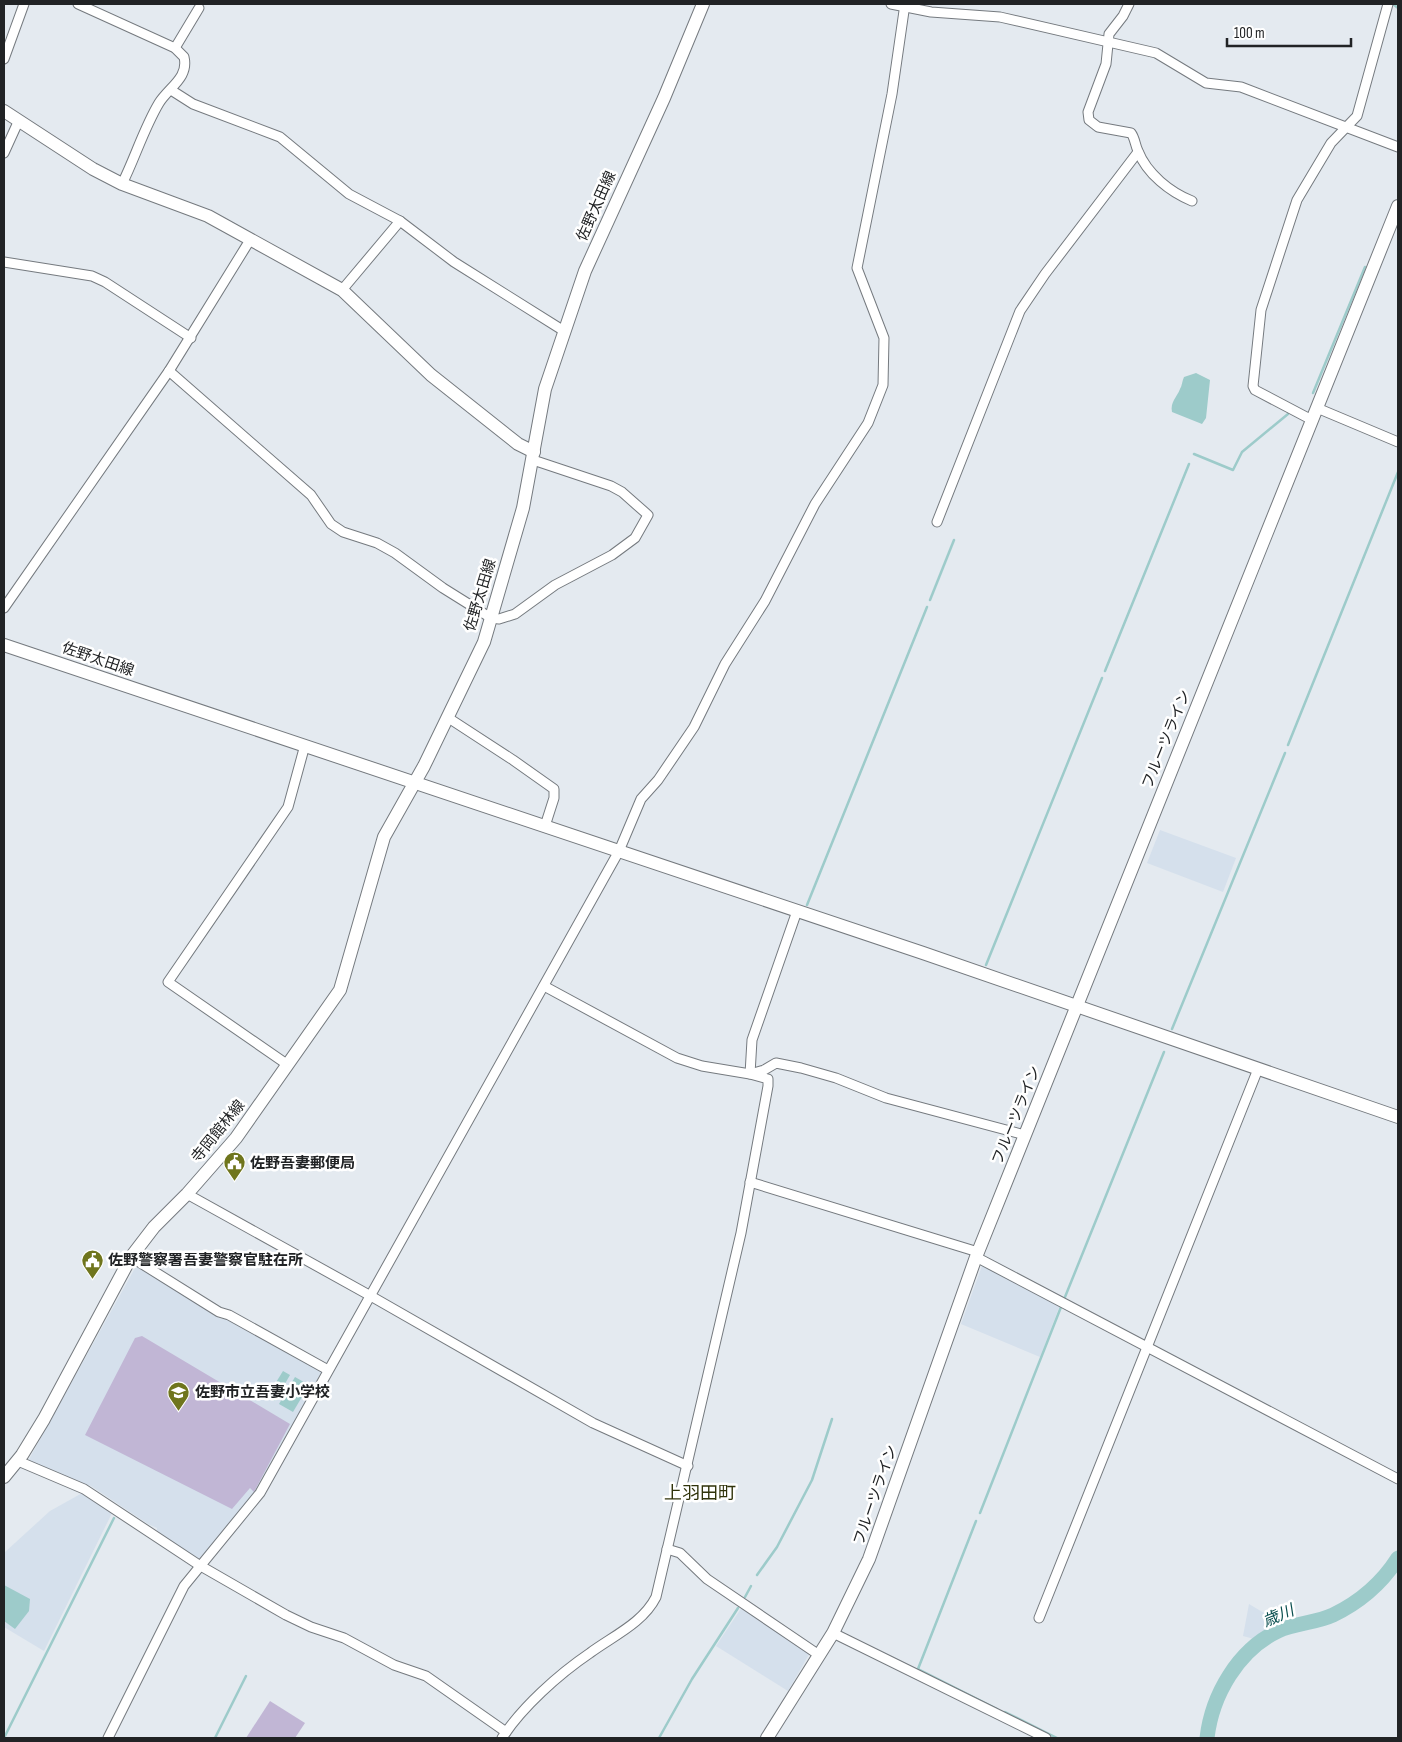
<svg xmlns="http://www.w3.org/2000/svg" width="1402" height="1742" viewBox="0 0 1402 1742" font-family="'Sofia Sans Condensed','Noto Sans JP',sans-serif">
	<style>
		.built { fill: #d5e0ec }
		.green { fill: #c1b6d5 }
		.water { fill: #9dcbca }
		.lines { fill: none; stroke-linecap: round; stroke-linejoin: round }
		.stream { stroke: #9dcbca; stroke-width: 2.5 }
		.river { stroke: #9dcbca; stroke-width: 15 }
		.street-casing { stroke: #757a7f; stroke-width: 11 }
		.secondary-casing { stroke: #757a7f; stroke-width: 14 }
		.street { stroke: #fff; stroke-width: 9 }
		.secondary { stroke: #fff; stroke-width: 12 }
		.labels { text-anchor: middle; stroke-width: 5; stroke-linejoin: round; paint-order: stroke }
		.street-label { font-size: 15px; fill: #212325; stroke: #fff }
		.poi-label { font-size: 15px; font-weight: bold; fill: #212325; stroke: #fff; text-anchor: start }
		.water-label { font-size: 16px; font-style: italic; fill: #074d4d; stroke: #fff }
		.quarter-label { font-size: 18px; fill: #30330a; stroke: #fff }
	</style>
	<rect width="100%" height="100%" fill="#e4eaf0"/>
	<!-- built -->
	<g class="built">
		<polygon points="1160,830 1236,858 1223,892 1147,863"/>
		<polygon points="983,1263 1060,1305 1040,1357 961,1324"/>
		<polygon points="135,1268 139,1268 221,1319 230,1319 322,1371 256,1492 202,1558 196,1559 157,1531 157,1528 148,1524 91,1486 30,1465 28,1461"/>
		<polygon points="84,1492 112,1513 44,1651 4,1627 4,1553 50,1511"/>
		<polygon points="1249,1604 1276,1620 1254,1639 1243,1636"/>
		<polygon points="742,1607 811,1651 788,1691 716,1646"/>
	</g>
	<!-- green -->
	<g class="green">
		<polygon points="142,1336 290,1424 254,1492 250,1488 232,1509 85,1435 135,1338"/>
		<polygon points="270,1701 305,1723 295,1738 246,1738"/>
	</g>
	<!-- water -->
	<g class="water">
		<path d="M1196,373L1210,380L1206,418L1202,424L1172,412C1170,402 1177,397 1180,389C1182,386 1182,381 1184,377Z"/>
		<polygon points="283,1371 290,1375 275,1401 267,1397"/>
		<polygon points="295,1377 309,1385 293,1412 279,1404"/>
		<polygon points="4,1585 30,1599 29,1611 15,1629 4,1621"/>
	</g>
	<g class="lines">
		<!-- stream -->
		<g class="stream">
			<polyline points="1393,4 1398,8"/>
			<polyline points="1313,393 1365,267"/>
			<polyline points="1194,454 1233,470 1242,452 1288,414"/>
			<polyline points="930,600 954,540"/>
			<polyline points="1105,671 1189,464"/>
			<polyline points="1288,745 1398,472"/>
			<polyline points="807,905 927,607"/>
			<polyline points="986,965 1102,678"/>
			<polyline points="1172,1029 1285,753"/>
			<polyline points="1065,1297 1164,1052"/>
			<polyline points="980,1513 1061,1307"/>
			<polyline points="976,1521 918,1669 997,1709"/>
			<polyline points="757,1575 777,1547 812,1480 832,1419"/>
			<polyline points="745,1597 751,1586"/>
			<polyline points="1005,1712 1057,1738"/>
			<polyline points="4,1738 114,1518"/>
			<polyline points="215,1738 246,1676"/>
			<polyline points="659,1738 692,1679 738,1608"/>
		</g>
		<!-- river -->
		<path class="river" d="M1207,1738C1212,1695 1238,1650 1278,1631C1295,1623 1316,1623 1333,1615C1360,1602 1382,1583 1398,1558"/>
		<defs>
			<g id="street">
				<path d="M78,4L175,48L184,57C189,78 169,87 159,103C144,128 135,158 122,184"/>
				<polyline points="891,4 931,12 1000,17 1156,53 1206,83 1241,87 1398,147"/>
				<path d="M1129,4L1123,16L1109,34L1106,64L1088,112L1089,120L1098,127L1131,133C1135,138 1135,145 1138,151C1147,174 1170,192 1192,201"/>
				<polyline points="175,48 199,8"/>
				<polyline points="4,59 24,4"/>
				<polyline points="171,90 193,104 280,137 349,194 400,221 454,262 564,331"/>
				<polyline points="4,153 19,120"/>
				<polyline points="4,262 92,276 105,282 191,338"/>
				<polyline points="342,290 400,221"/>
				<polyline points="169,371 311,495 331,524 343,532 377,543 395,553 443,588 491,618 499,619 515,614 555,585 612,555 635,538 648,515 622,492 611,486 533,460"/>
				<polyline points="1317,408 1398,442"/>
				<polyline points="1312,420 1255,390 1253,386 1261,310 1297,200 1331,143 1357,116 1388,4"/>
				<polyline points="937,522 1020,311 1045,274 1138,152"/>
				<polyline points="4,608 169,371 250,240"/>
				<polyline points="447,717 513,760 554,789 554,798 545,826"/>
				<polyline points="544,986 677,1058 702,1066 750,1074 764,1070 776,1063 801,1068 836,1078 886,1098 1025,1135"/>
				<polyline points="288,1065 168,982 288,807 305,745"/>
				<polyline points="750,1182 978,1252"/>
				<polyline points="187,1194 369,1295 593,1423 688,1466"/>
				<polyline points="131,1257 219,1312 229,1315 328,1370"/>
				<polyline points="976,1257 1398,1479"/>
				<polyline points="18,1461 84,1489 199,1565 286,1615 311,1627 344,1638 394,1665 426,1676 506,1732"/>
				<polyline points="667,1549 680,1553 707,1579 819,1655"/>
				<polyline points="1039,1618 1258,1069"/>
				<polyline points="833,1633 1046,1738"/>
				<polyline points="108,1738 184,1586 260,1493 619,851 641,799 658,780 694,727 725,664 765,601 815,504 868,423 883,385 884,338 857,268 892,94 905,4"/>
				<path d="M502,1738C522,1707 559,1674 590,1653C613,1636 643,1623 656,1597L741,1233L768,1086V1079L750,1074L752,1040L797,911"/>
			</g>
			<g id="secondary">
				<polyline points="4,111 93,169 122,184 208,216 342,290 431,375 518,444 534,452"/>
				<polyline points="4,645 923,953 1398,1117"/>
				<polyline points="4,1477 22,1455 44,1419 131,1257 154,1227 187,1194 236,1138 340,990 384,837 424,766 484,642 523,508 545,389 585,271 664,98 703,4"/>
				<polyline points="767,1738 833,1633 869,1559 976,1257 1398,206"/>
			</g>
		</defs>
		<!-- street casing -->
		<use href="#street" class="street-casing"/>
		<!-- secondary casing -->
		<use href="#secondary" class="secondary-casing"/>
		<!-- street -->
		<use href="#street" class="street"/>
		<!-- secondary -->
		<use href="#secondary" class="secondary"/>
	</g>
	<!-- icons -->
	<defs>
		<symbol id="civic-pin" viewBox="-11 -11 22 30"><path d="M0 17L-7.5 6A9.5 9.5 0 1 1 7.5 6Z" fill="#6f751d" stroke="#fff"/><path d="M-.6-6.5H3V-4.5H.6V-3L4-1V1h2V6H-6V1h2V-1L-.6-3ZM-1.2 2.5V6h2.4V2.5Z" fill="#fff"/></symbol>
		<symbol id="school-pin" viewBox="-11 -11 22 30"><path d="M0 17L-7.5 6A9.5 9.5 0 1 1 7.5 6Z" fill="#6f751d" stroke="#fff"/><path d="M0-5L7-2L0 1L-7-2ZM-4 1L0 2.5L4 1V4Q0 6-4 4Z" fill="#fff"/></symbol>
	</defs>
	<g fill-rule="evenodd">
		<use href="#civic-pin" x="222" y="1150" width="25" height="34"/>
		<use href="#civic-pin" x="80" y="1248" width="25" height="34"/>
		<use href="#school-pin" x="166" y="1380" width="25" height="34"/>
	</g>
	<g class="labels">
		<!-- street labels -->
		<g class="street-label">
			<text transform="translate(596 206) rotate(-66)" y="5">佐野太田線</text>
			<text transform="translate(480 595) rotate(-73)" y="5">佐野太田線</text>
			<text transform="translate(98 659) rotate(19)" y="5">佐野太田線</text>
			<text transform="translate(1166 739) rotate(-68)" y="5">フルーツライン</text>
			<text transform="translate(1016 1115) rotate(-68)" y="5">フルーツライン</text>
			<text transform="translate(218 1131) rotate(-51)" y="5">寺岡館林線</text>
			<text transform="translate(875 1495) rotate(-71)" y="5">フルーツライン</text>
		</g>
		<!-- poi labels -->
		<g class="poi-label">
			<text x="250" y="1168">佐野吾妻郵便局</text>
			<text x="108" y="1265">佐野警察署吾妻警察官駐在所</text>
			<text x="195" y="1397">佐野市立吾妻小学校</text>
		</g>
		<!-- water labels -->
		<g class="water-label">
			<text transform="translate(1278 1615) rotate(-23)" y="6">歳川</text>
		</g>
		<!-- quarter labels -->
		<g class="quarter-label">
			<text x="700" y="1499">上羽田町</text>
		</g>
	</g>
	<!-- border -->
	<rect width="1402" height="1742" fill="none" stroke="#212325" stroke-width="10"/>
	<!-- scale -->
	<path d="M1227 38v8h124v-8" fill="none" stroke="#212325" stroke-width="2.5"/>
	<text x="1234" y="38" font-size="15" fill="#212325" stroke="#ffffff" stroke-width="4" paint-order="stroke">100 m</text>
</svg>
